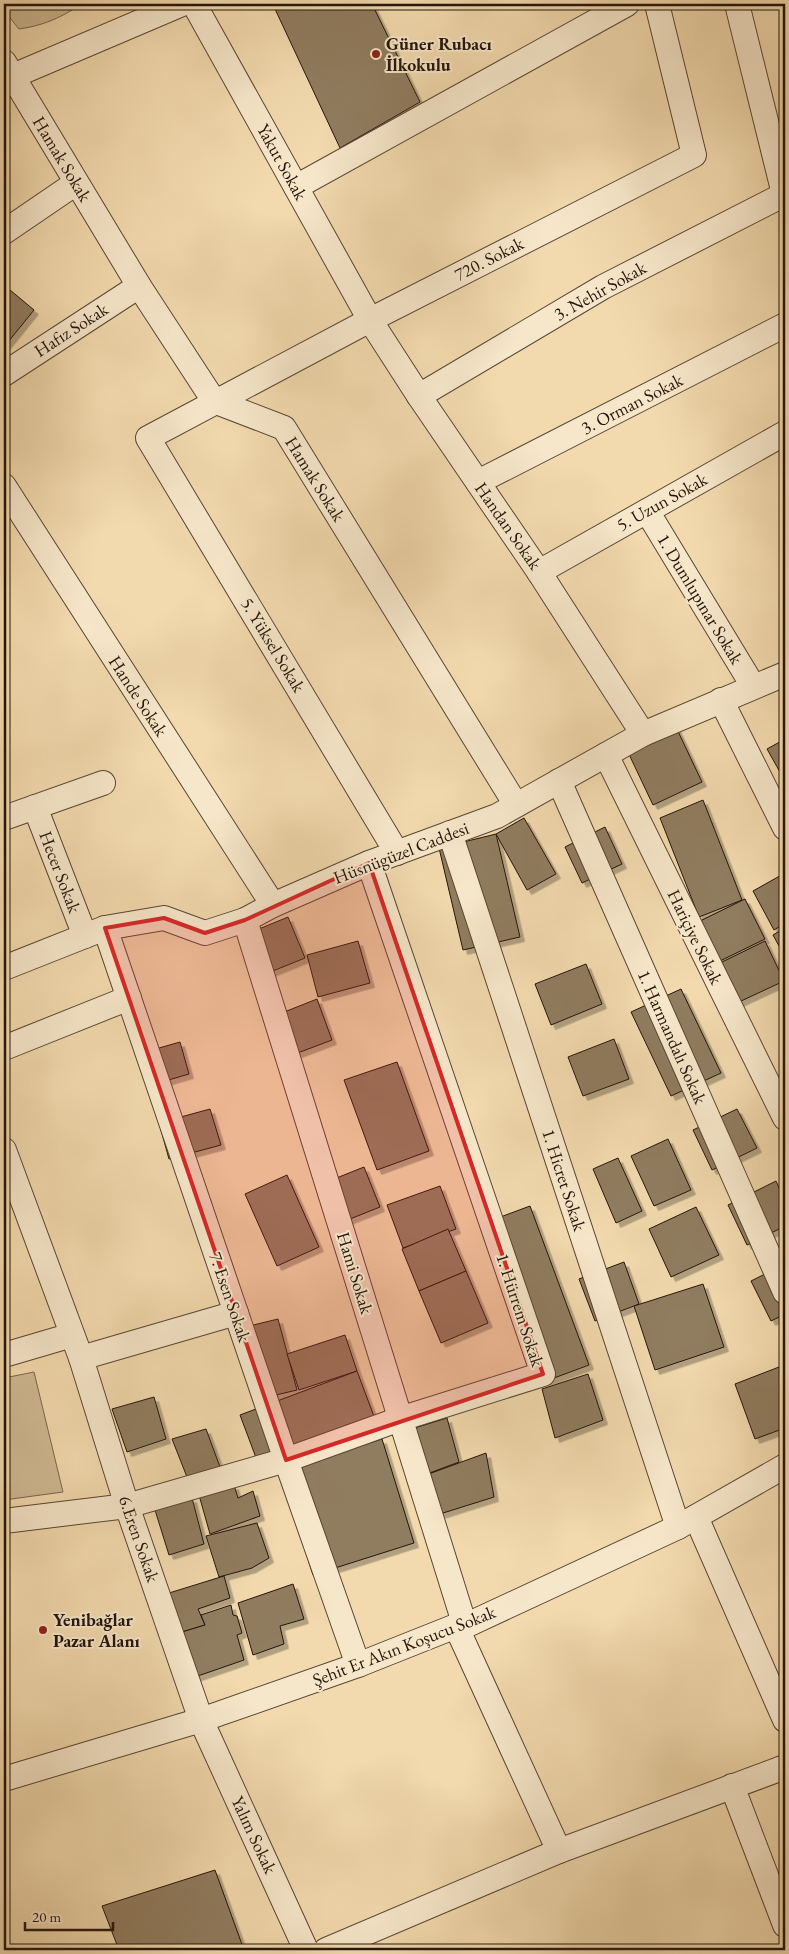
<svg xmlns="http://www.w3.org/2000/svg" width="789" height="1954" viewBox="0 0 789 1954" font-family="'EB Garamond',serif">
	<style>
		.green { fill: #cfb992; stroke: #7a674e }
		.building { fill: #907b5f; stroke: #25150a; filter: url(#shadow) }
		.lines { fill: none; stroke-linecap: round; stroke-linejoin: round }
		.street-casing { stroke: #584633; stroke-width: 26 }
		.street { stroke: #f7e7ca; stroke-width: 24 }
		.marked { fill: #d62828; fill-opacity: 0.2; stroke: #d62828; stroke-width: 4; stroke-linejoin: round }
		.poi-dot { fill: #8f2418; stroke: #f7e7ca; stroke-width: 2 }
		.labels { text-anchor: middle; stroke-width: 4; stroke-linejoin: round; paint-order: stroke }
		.poi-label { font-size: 18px; font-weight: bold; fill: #25150a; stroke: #f7e7ca; text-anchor: start }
		.street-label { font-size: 18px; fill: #25150a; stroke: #f7e7ca }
	</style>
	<defs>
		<filter id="shadow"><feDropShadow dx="4.5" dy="4.5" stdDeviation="0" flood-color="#0004"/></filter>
	</defs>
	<rect width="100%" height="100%" fill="#f2daae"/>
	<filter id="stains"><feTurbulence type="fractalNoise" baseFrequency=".004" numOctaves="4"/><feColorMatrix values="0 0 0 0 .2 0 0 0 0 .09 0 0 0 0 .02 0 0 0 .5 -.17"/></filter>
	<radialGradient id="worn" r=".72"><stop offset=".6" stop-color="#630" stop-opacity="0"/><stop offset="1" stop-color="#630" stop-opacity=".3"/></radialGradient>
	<!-- green -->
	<g class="green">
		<path d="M4,4H75L77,7C58,19 41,26 19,29L6,13Z"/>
		<polygon points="34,1372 63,1492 4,1500 4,1378"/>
	</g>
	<!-- building -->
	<g class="building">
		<polygon points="290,4 372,4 420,102 340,148 275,9"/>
		<polygon points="4,285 34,310 4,347"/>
		<polygon points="675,725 702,782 653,805 626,748"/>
		<polygon points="785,739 785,781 767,749"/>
		<polygon points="703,800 742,900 699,917 660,818"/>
		<polygon points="524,818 556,874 527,890 496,834"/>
		<polygon points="605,827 622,864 582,883 565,847"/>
		<polygon points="496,834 520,937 463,950 439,848"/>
		<polygon points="785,873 785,923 774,930 753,891"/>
		<polygon points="745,899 765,939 720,961 700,921"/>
		<polygon points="288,917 305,958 258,977 242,936"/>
		<polygon points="785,928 785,957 773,935"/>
		<polygon points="358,941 370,983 318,997 307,955"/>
		<polygon points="765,941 784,981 739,1002 720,963"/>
		<polygon points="586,964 602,1004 551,1025 535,984"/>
		<polygon points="681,989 721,1073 671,1096 631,1012"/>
		<polygon points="317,999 332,1040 279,1060 264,1020"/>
		<polygon points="614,1039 629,1079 583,1096 568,1057"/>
		<polygon points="180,1042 189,1074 148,1086 138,1054"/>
		<polygon points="397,1062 429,1151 377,1170 344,1080"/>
		<polygon points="210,1109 221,1145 169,1159 159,1123"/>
		<polygon points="737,1109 757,1148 712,1170 693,1130"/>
		<polygon points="668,1139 691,1190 654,1206 631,1156"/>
		<polygon points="618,1158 642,1211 616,1223 593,1169"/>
		<polygon points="364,1167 380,1207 335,1225 319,1185"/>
		<polygon points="287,1175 319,1247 277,1266 245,1194"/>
		<polygon points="776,1181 785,1201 785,1226 747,1245 728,1205"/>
		<polygon points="440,1186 456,1229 403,1248 387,1205"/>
		<polygon points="530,1206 589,1365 546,1381 487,1222"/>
		<polygon points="696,1207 719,1255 671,1277 649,1229"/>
		<polygon points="448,1229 466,1271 419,1291 402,1249"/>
		<polygon points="624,1262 639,1304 595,1321 579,1279"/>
		<polygon points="785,1264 785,1314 771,1321 751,1281"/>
		<polygon points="466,1271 488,1323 441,1343 419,1291"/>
		<polygon points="703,1284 724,1347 655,1370 634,1306"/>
		<polygon points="278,1319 297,1390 255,1400 237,1329"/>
		<polygon points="345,1335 357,1371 299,1390 287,1354"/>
		<polygon points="779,1367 785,1384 785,1428 755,1439 735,1384"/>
		<polygon points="357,1371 375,1419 258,1463 240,1415"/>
		<polygon points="588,1374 603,1420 555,1438 542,1389"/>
		<polygon points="154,1397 166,1439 127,1452 112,1409"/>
		<polygon points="447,1418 459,1462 411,1480 395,1434"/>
		<polygon points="206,1429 220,1467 187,1477 172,1439"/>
		<polygon points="382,1439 414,1543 313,1575 280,1471"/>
		<polygon points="486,1453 494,1497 424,1519 415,1479"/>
		<polygon points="234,1485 238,1498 253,1491 260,1516 210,1534 199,1495"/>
		<polygon points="192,1498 204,1544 169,1555 155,1510"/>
		<polygon points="257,1523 269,1558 252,1568 219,1577 206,1536"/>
		<polygon points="224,1576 230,1598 198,1609 205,1625 182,1632 169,1593"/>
		<polygon points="293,1584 304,1619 280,1626 284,1644 253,1655 238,1603"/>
		<polygon points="231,1605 233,1615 237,1616 242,1633 237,1635 244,1660 192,1678 182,1632 205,1625 201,1615"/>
		<polygon points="215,1870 244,1950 119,1950 102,1906"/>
	</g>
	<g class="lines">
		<defs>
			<g id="street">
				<polyline points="194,4 370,320 419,396 539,572 643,734"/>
				<polyline points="737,4 784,194"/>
				<polyline points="4,62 139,286 214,401 284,428 516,805"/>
				<polyline points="4,82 13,76 182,4"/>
				<polyline points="296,187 627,4"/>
				<polyline points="4,232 76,183"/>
				<polyline points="4,374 139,286"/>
				<polyline points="419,396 603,287 785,194"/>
				<polyline points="478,482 785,325"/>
				<polyline points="4,486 273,905"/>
				<polyline points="647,511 753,686"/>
				<polyline points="539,572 785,433"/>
				<polyline points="721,700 785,828"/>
				<polyline points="606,755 785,1118"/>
				<polyline points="559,781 785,1292"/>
				<polyline points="35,807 85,936"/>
				<polyline points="4,818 103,783"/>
				<polyline points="450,833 678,1527"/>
				<polyline points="397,853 148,438 370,320 694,155 657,4"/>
				<polyline points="245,920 465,1626"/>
				<polyline points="105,928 286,1460 358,1665"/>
				<polyline points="4,968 105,928 164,918 205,933 245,920 273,905 369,863 497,816 643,734 785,674"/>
				<polyline points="4,1048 129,998"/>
				<polyline points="4,1150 81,1358"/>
				<polyline points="236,1313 81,1358 127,1506 201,1720 306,1950"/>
				<polyline points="4,1355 72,1335"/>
				<polyline points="696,1517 785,1720"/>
				<polyline points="4,1521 127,1506 286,1460 400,1419 543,1374 369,863"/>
				<polyline points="4,1779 201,1720 358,1665 456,1626 465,1626 678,1527 785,1466"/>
				<polyline points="732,1786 785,1925"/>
				<polyline points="559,1851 785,1767"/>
				<polyline points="326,1950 559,1851 456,1626"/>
			</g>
		</defs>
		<!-- street casing -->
		<use href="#street" class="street-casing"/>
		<!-- street -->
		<use href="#street" class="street"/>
	</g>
	<!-- marked area -->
	<path class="marked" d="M369,863L543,1374L286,1460L105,928L164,918L205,933L245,920Z"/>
	<!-- markers -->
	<g class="poi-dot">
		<circle cx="376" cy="54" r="5"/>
		<circle cx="43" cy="1630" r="5"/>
	</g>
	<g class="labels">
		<!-- poi labels -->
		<g class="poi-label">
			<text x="386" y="50">Güner Rubacı<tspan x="386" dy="21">İlkokulu</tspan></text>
			<text x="53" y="1626">Yenibağlar<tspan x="53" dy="21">Pazar Alanı</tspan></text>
		</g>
		<!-- street labels -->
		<g class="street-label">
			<text transform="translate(62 159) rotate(59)" y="6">Hamak Sokak</text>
			<text transform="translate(282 162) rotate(61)" y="6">Yakut Sokak</text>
			<text transform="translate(489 259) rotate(-27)" y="6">720. Sokak</text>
			<text transform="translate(600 291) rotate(-29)" y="6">3. Nehir Sokak</text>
			<text transform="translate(71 330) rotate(-33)" y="6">Hafız Sokak</text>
			<text transform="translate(632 404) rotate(-27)" y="6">3. Orman Sokak</text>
			<text transform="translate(315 479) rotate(58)" y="6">Hamak Sokak</text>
			<text transform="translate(662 502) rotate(-29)" y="6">5. Uzun Sokak</text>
			<text transform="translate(508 526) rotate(55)" y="6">Handan Sokak</text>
			<text transform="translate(700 599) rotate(59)" y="6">1. Dumlupınar Sokak</text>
			<text transform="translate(273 645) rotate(59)" y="6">5. Yüksel Sokak</text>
			<text transform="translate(138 696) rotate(57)" y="6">Hande Sokak</text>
			<text transform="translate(401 853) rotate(-21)" y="6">Hüsnügüzel Caddesi</text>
			<text transform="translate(60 872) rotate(69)" y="6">Hecer Sokak</text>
			<text transform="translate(695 937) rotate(64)" y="6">Hariçiye Sokak</text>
			<text transform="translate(672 1037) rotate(66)" y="6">1. Harmandalı Sokak</text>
			<text transform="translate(564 1180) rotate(72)" y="6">1. Hicret Sokak</text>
			<text transform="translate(355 1273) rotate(73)" y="6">Hami Sokak</text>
			<text transform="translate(230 1297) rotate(71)" y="6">7. Esen Sokak</text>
			<text transform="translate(520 1310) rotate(72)" y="6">1. Hürrem Sokak</text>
			<text transform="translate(139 1539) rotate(71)" y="6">6.Eren Sokak</text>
			<text transform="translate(404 1646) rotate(-21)" y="6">Şehit Er Akın Koşucu Sokak</text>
			<text transform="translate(254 1835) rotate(65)" y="6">Yalım Sokak</text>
		</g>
	</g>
	<!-- margin -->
	<rect width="789" height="1954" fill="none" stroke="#f2daae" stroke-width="20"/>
	<rect x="5" y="5" width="779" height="1944" fill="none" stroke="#25150a" stroke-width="2.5"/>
	<rect x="10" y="10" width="769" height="1934" fill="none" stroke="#25150a"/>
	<!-- scale -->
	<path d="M25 1922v8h88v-8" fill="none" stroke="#25150a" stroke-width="2.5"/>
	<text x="32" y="1922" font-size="15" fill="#25150a" stroke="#f7e7ca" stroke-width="4" paint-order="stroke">20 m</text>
	<rect width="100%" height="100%" filter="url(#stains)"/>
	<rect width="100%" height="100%" fill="url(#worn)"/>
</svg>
